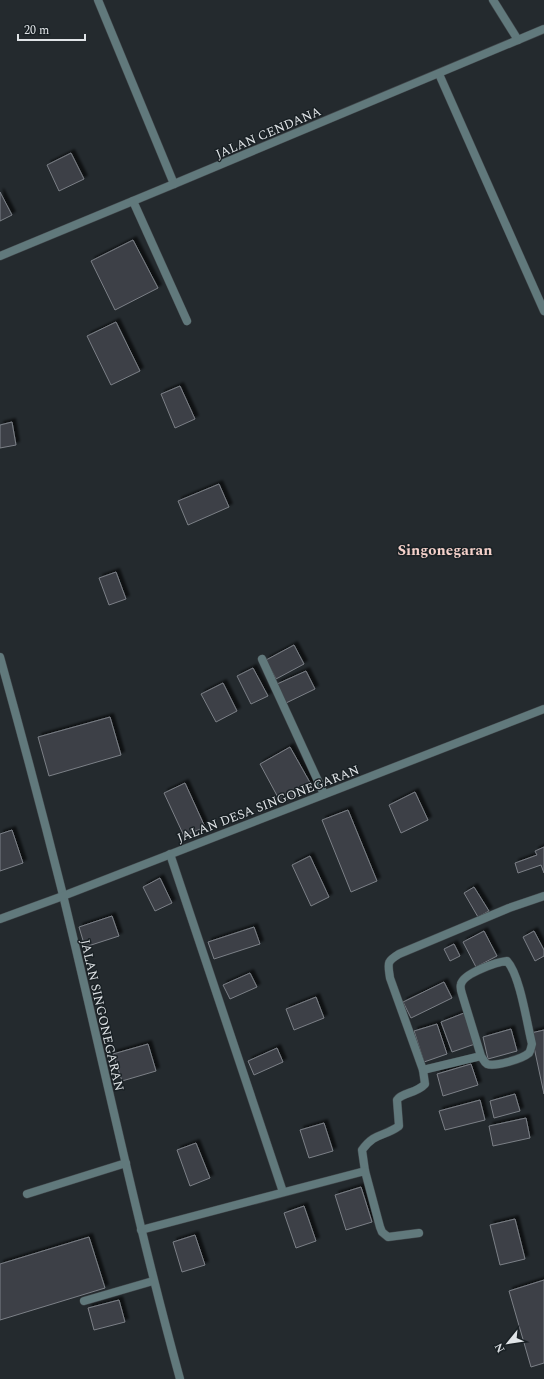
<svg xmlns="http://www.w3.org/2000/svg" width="544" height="1379" viewBox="0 0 544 1379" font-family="Spectral,serif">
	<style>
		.building { fill: #3d4047; stroke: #7c8087; filter: url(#shadow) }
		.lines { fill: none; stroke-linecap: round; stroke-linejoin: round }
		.service-casing { stroke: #42484c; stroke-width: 9 }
		.minor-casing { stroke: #42484c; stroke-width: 9 }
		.tertiary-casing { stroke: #42484c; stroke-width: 9 }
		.service { stroke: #61797c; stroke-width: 8 }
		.minor { stroke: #61797c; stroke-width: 8 }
		.tertiary { stroke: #61797c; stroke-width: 8 }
		.labels { text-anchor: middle; stroke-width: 3; stroke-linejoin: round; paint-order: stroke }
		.street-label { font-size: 13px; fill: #e0e4e7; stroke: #1a2125 }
		.quarter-label { font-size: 15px; font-weight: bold; fill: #f4d1ca; stroke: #1a2125 }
	</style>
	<defs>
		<filter id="shadow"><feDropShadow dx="3.5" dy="-3.5" stdDeviation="1" flood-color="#0009"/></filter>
	</defs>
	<rect width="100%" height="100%" fill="#242a2e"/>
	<!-- building -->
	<g class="building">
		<polygon points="71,153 84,179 59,191 47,165"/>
		<polygon points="0,192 12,215 0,221"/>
		<polygon points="133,240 158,288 115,310 91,261"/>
		<polygon points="116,322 140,371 111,385 87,336"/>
		<polygon points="180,386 195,419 175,428 161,394"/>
		<polygon points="12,422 16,445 0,448 0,425"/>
		<polygon points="219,484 229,507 188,525 178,501"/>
		<polygon points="116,572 126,599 109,605 99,578"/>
		<polygon points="294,645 304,664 276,679 266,660"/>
		<polygon points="253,668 268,696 251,704 237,676"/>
		<polygon points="306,671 315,689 286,703 277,684"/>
		<polygon points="223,683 237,711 216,722 201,694"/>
		<polygon points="110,717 121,755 49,776 38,737"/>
		<polygon points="290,747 312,786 281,803 260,764"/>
		<polygon points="185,783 205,827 184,836 164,793"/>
		<polygon points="415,792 428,820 401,833 389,805"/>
		<polygon points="348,810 377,881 351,892 322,820"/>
		<polygon points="12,830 23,863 0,871 0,834"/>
		<polygon points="544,847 544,873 541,865 518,873 515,863 537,855 535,851"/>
		<polygon points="310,856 329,897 311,906 292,865"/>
		<polygon points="160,878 172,903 155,911 143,887"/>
		<polygon points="474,887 489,911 478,917 464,893"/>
		<polygon points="112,916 119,936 85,947 79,927"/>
		<polygon points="254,927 260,944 214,959 208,942"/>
		<polygon points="484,931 497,956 476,967 463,942"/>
		<polygon points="534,931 544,950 544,956 535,961 523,937"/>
		<polygon points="454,944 460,956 450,961 444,949"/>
		<polygon points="250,973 257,987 230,999 223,985"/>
		<polygon points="444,982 452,998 411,1018 403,1002"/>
		<polygon points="316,997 324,1018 294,1030 286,1009"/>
		<polygon points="464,1013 475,1044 452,1052 441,1022"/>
		<polygon points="437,1024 447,1054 424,1062 414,1031"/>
		<polygon points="511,1029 517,1051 488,1059 483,1037"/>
		<polygon points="544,1030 544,1094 531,1033"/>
		<polygon points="148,1044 156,1071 122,1081 113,1054"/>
		<polygon points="277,1048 283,1062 254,1075 248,1061"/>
		<polygon points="471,1064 478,1085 443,1096 437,1074"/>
		<polygon points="515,1094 520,1111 494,1118 490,1101"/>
		<polygon points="480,1100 485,1120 445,1130 439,1111"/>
		<polygon points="526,1118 530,1138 493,1146 489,1126"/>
		<polygon points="324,1123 333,1151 309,1158 300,1130"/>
		<polygon points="196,1143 210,1178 190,1186 177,1150"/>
		<polygon points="361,1187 372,1222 346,1230 335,1195"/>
		<polygon points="304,1206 316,1241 296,1248 284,1213"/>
		<polygon points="515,1219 525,1259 500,1265 490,1225"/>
		<polygon points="195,1235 205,1265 182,1272 173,1242"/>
		<polygon points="89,1237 105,1288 0,1320 0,1264"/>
		<polygon points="544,1280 544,1363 531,1367 509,1291"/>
		<polygon points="119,1300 125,1322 94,1330 88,1308"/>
	</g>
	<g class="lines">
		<defs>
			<g id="service">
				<polyline points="133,201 187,321"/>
				<polyline points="262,659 324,794"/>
				<polyline points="170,854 283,1192"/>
				<path d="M423,1070L390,978C388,963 386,962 399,954L509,908L544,896"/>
				<path d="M365,1171L362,1150C375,1132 384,1137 399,1126L397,1100C402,1092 416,1094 425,1084L423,1070L481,1056L462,994C461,991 460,987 461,984C464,973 497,962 507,961C520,975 527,1024 532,1044C531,1047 531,1050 529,1053C522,1059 495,1067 487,1064C484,1062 483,1059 481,1056"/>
				<polyline points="27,1194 126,1163"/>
				<polyline points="141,1230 365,1171 380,1227 382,1232 388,1237 419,1233"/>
				<polyline points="84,1301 153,1281"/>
			</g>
			<g id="minor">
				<polyline points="98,0 174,184"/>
				<polyline points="493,0 518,40"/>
				<polyline points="439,74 544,311"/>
				<path d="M0,657C22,736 43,815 63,895C102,1056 136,1219 180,1379"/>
				<polyline points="0,919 63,896 544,709"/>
			</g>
			<polyline id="tertiary" points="0,256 174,184 544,29"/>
		</defs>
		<!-- service casing -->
		<use href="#service" class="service-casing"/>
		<!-- minor casing -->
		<use href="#minor" class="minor-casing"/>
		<!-- tertiary casing -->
		<use href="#tertiary" class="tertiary-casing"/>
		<!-- service -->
		<use href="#service" class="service"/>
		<!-- minor -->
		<use href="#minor" class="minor"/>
		<!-- tertiary -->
		<use href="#tertiary" class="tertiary"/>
	</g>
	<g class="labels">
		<!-- street labels -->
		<g class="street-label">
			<text transform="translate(268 132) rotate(-23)" y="5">JALAN CENDANA</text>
			<text transform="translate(268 803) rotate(-21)" y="5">JALAN DESA SINGONEGARAN</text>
			<text transform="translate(103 1015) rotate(77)" y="5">JALAN SINGONEGARAN</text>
		</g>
		<!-- quarter labels -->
		<g class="quarter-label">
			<text x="445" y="555">Singonegaran</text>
		</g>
	</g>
	<!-- north arrow -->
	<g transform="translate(508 1343) rotate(240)" stroke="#1a2125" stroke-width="3" paint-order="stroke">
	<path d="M0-3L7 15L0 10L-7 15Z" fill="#e0e4e7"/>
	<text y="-6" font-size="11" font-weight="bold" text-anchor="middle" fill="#e0e4e7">N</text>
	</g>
	<!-- scale -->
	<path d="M18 34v6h67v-6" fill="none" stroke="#e0e4e7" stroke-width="2"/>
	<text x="24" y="34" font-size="12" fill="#e0e4e7" stroke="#1a2125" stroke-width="3" paint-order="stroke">20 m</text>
</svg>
